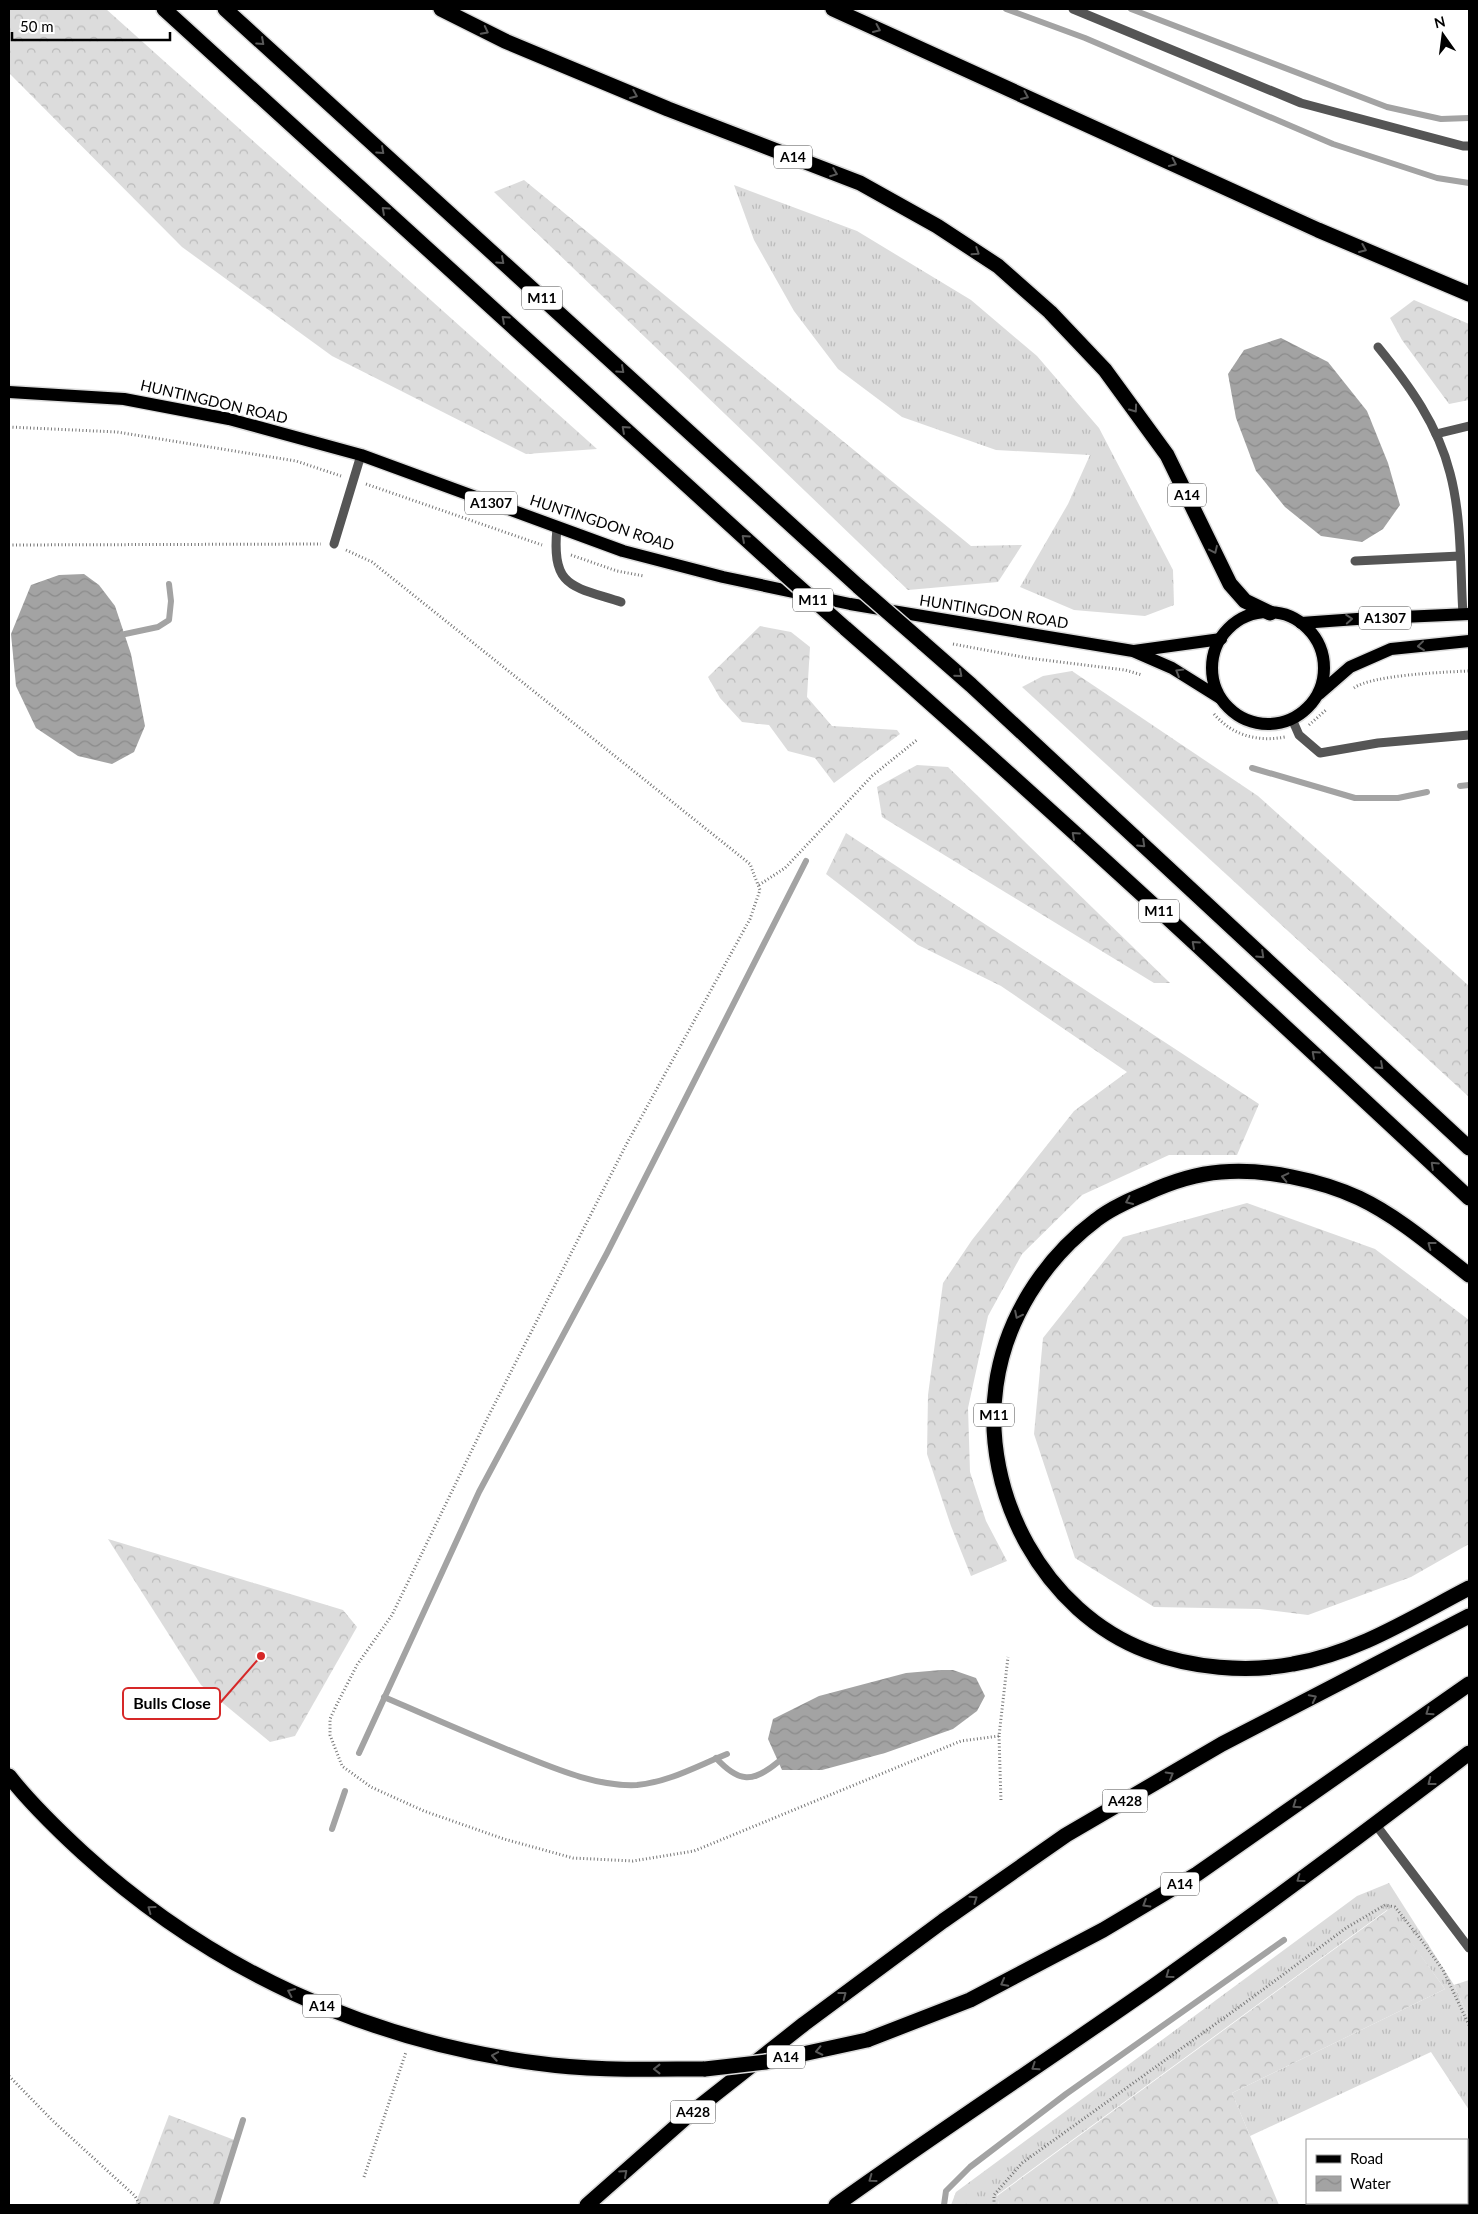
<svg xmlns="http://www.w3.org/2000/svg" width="1478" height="2214" viewBox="0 0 1478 2214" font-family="Lato,sans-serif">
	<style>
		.grass { fill: url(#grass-tufts) }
		.forest { fill: url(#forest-crowns) }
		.water { fill: url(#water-waves) }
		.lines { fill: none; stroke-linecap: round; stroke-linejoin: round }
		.stream { stroke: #a3a3a3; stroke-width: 6 }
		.primary-casing { stroke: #dbdbdb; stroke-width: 15 }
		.highway-casing { stroke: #dbdbdb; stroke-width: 18 }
		.path { stroke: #777; stroke-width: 3; stroke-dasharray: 1 2.5; stroke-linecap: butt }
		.lane { stroke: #555; stroke-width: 9 }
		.primary { stroke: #000; stroke-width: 12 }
		.highway { stroke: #000; stroke-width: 15 }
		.highway-bridge-casing { stroke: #dbdbdb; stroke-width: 18; stroke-linecap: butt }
		.highway-bridge { stroke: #000; stroke-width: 15 }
		.oneway { stroke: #595959 }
		.labels { text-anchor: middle; stroke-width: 5; stroke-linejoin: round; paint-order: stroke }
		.shield { fill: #fff; stroke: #4c4c4c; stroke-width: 1 }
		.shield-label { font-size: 14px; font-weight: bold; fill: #000 }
		.street-label { font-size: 15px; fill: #000; stroke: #fff }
		.leader { fill: none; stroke: #d62828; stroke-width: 2 }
		.callout-dot { fill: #d62828; stroke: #fff; stroke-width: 2 }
		.callout { fill: #fff; stroke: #d62828; stroke-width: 2 }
		.callout-label { font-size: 16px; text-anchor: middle; font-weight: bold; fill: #000 }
	</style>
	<defs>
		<pattern id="grass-tufts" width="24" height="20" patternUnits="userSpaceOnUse" patternTransform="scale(1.25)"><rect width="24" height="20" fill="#dcdcdc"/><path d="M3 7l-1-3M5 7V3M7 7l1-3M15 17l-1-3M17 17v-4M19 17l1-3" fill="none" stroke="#bbb"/></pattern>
		<pattern id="forest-crowns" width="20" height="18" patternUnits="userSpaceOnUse" patternTransform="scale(1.25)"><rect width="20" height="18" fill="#dcdcdc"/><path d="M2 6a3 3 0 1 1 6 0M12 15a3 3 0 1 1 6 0" fill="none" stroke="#bbb"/></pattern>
		<pattern id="water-waves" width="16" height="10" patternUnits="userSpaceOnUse" patternTransform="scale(1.25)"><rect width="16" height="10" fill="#a3a3a3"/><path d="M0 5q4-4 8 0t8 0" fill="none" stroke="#8b8b8b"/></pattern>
	</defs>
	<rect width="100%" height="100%" fill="#fff"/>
	<!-- grass -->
	<g class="grass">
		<polygon points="734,185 857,231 971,300 1037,356 1099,428 1173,570 1174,605 1145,616 1074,610 1020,587 1068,504 1090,455 996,450 902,417 838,369 794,311 754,240"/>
		<polygon points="1389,1883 1454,1985 1469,2018 1469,2110 1431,2052 1250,2136 1232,2093 1445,1989 1387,1910 997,2195 999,2205 951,2205 956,2192 1357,1896"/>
	</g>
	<!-- forest -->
	<g class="forest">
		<polygon points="9,9 106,9 597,449 526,454 332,356 182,247 9,73"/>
		<polygon points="524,180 971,546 1022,545 998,582 908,590 494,192"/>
		<polygon points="1414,300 1469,324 1469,400 1449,404 1402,340 1390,318"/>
		<polygon points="760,626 791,632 810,647 807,697 832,726 897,730 900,734 834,783 815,758 788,751 769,725 742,722 720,698 708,677"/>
		<polygon points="1072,671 1258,796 1469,986 1469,1097 1022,687 1043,676"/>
		<polygon points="917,765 948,767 1170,983 1154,983 882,817 877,787"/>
		<polygon points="846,833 1259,1104 1237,1155 1169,1155 1082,1195 1022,1254 988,1316 968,1408 970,1472 986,1521 1007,1561 971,1576 951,1526 927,1454 928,1395 943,1283 972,1240 1074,1111 1127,1072 1001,986 918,945 826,874"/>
		<polygon points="1247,1203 1375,1249 1469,1320 1469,1544 1411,1577 1308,1615 1260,1609 1154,1607 1075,1558 1034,1434 1043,1338 1123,1237"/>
		<polygon points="108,1539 343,1610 357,1627 295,1736 270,1742 201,1685"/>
		<polygon points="1388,1910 1445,1989 1232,2093 1279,2205 999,2205 997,2196"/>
		<polygon points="1469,1980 1469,2018 1454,1985"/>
		<polygon points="169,2115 237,2141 219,2205 135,2205"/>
	</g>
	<!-- water -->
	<g class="water">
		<polygon points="1281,338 1328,362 1367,411 1388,463 1400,505 1383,529 1362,542 1321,536 1285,507 1256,471 1236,418 1228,374 1244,350"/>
		<polygon points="84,574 99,585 115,606 131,654 145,726 134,752 112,764 78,756 36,728 16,686 11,634 31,585 59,575"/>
		<polygon points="941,1670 953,1670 976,1678 985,1696 977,1711 953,1729 885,1753 822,1770 782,1770 768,1739 773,1719 819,1696 906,1673"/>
	</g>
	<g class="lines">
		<!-- stream -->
		<g class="stream">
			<polyline points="1006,9 1085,38 1333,144 1437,178 1469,183"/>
			<polyline points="1131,9 1387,107 1441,119 1469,118"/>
			<polyline points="125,634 158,627 169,620 171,601 169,584"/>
			<polyline points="1252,768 1355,798 1398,798 1427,792"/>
			<polyline points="1460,786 1469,785"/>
			<path d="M384,1697C430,1717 475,1737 521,1755C556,1769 598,1787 637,1785C669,1782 697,1766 727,1754"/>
			<polyline points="359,1753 479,1492 607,1253 806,861"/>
			<path d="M716,1758C739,1783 753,1783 778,1762"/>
			<polyline points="332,1829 345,1791"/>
			<polyline points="216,2205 243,2120"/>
			<polyline points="944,2205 946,2191 970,2167 1066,2094 1284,1940"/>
		</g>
		<defs>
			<g id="primary">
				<polyline points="9,392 124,399 229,419 361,455 623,551 723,577 850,604 1133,651 1172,668 1220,698"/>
				<circle cx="1268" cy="668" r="56"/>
				<polyline points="1301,623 1357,619 1469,614"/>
				<polyline points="1134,651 1221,639"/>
				<polyline points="1319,694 1350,667 1391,649 1469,641"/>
			</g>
			<g id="highway">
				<polyline points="164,9 781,571"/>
				<polyline points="225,9 859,587"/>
				<polyline points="441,9 505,41 668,109 860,183 937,226 998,266 1050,312 1105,370 1167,455 1230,584 1245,601 1270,613"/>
				<polyline points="833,9 1318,230 1469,294"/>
				<path d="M845,628C1057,813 1263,1006 1469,1198"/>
				<polyline points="922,642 971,685 1469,1148"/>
				<path d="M1469,1275C1434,1248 1399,1217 1359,1198C1320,1180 1263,1168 1221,1172C1194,1174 1171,1182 1147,1193C1130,1200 1111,1208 1096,1220C1043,1260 1005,1320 996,1386C981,1494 1044,1612 1147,1651C1191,1668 1247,1673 1293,1664C1357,1653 1413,1617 1469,1588"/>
				<path d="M9,1776C31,1804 57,1829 83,1853C210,1969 365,2040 536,2063C592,2071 649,2069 705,2069"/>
				<polyline points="867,2040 970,2000 1103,1930 1197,1874 1469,1684"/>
				<polyline points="587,2205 690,2114 804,2024 943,1921 1066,1835 1222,1744 1469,1616"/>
				<path d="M836,2205C942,2129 1051,2058 1158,1983C1263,1908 1367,1831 1469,1753"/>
			</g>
		</defs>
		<!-- primary casing -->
		<use href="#primary" class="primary-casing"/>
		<!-- highway casing -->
		<use href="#highway" class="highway-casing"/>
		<!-- path -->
		<g class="path">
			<polyline points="9,427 117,432 296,461 341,476"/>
			<polyline points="366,484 542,545"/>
			<polyline points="9,545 321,544"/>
			<polyline points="346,550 372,562 750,864 760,890 750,919 626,1145 486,1421 392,1615 357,1665 337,1704 330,1719 330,1735 342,1766 371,1787 424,1811 504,1839 573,1858 633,1861 694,1851 961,1741 999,1736 1008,1657"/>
			<polyline points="571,555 617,571 644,576"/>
			<polyline points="953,644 1028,658 1125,670 1142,675"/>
			<path d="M1354,688C1371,675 1445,672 1469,671"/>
			<path d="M1214,714C1233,736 1258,742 1285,737"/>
			<polyline points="1309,725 1327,709"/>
			<polyline points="759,885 785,868 872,776 918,739"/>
			<polyline points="999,1736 1001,1802"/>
			<polyline points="9,2076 53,2121 135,2196 140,2205"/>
			<polyline points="364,2177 406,2052"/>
			<polyline points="994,2205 994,2195 1022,2163 1253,1997 1346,1928 1385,1905 1395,1907 1422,1941 1443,1970 1469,2025"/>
		</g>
		<!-- lane -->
		<g class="lane">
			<polyline points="1073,9 1301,103 1463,146 1469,146"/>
			<path d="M1378,347C1409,385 1438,425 1450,473C1462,518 1460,568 1463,615"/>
			<polyline points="1436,434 1469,426"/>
			<path d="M557,528C551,588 572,586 621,602"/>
			<polyline points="334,544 361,455"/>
			<polyline points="1355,561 1460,556"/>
			<polyline points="1292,719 1299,735 1320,753 1378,743 1469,735"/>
			<polyline points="1376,1825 1469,1948"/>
		</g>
		<!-- primary -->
		<use href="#primary" class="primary"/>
		<!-- highway -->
		<use href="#highway" class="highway"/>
		<defs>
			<g id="highway-bridge">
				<polyline points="781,571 845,628"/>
				<polyline points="859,587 922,642"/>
				<polyline points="705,2069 766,2062 867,2040"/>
			</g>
		</defs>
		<!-- highway-bridge casing -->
		<use href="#highway-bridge" class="highway-bridge-casing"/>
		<!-- highway-bridge -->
		<use href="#highway-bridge" class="highway-bridge"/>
	</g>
	<!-- one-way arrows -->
	<defs><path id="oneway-chevron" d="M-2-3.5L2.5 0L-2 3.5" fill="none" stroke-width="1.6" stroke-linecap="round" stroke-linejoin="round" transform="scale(1.25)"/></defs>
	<g class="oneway">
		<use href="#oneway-chevron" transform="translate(877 29) rotate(24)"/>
		<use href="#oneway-chevron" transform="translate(485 31) rotate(27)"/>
		<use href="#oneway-chevron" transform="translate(261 42) rotate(42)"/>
		<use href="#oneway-chevron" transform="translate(634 95) rotate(23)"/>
		<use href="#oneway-chevron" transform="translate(1025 96) rotate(24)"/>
		<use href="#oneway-chevron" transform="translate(381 151) rotate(42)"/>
		<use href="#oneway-chevron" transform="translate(1173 163) rotate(25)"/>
		<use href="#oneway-chevron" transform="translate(834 173) rotate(21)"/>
		<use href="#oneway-chevron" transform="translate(385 210) rotate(-138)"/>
		<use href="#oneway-chevron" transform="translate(1363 249) rotate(23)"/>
		<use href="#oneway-chevron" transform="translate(976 252) rotate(33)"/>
		<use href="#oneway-chevron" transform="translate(501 261) rotate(42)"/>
		<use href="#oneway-chevron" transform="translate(505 319) rotate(-138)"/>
		<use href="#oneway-chevron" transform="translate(621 370) rotate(42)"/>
		<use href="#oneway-chevron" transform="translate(1134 409) rotate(54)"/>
		<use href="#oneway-chevron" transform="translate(625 429) rotate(-138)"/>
		<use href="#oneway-chevron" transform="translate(745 538) rotate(-138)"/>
		<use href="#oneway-chevron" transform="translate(1214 550) rotate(65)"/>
		<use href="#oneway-chevron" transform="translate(1349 619) rotate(-4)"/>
		<use href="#oneway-chevron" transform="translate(1421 646) rotate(174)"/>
		<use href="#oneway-chevron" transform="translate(1179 672) rotate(-149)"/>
		<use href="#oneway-chevron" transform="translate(959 674) rotate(41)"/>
		<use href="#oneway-chevron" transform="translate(1075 835) rotate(-138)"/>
		<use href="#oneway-chevron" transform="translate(1142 844) rotate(43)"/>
		<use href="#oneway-chevron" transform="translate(1195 944) rotate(-138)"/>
		<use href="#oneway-chevron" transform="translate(1261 955) rotate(43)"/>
		<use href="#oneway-chevron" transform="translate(1315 1054) rotate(-138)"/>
		<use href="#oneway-chevron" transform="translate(1380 1066) rotate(42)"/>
		<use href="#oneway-chevron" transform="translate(1434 1165) rotate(-137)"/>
		<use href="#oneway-chevron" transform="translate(1285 1177) rotate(-167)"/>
		<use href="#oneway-chevron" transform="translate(1129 1201) rotate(155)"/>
		<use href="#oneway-chevron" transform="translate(1431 1245) rotate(-143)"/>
		<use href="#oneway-chevron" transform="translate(1018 1315) rotate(116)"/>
		<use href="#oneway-chevron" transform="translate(1313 1698) rotate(-27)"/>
		<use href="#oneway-chevron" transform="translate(1429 1712) rotate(145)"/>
		<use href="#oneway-chevron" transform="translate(1170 1775) rotate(-30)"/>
		<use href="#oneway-chevron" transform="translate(1431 1782) rotate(142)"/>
		<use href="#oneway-chevron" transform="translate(1296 1805) rotate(145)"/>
		<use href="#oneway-chevron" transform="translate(1300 1879) rotate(144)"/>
		<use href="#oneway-chevron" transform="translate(974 1899) rotate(-35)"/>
		<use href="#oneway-chevron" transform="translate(1146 1904) rotate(149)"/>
		<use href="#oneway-chevron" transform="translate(151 1909) rotate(-144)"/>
		<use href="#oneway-chevron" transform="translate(1169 1975) rotate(144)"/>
		<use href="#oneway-chevron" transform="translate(1004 1983) rotate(152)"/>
		<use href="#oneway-chevron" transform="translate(291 1992) rotate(-156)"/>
		<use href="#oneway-chevron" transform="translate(843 1995) rotate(-37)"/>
		<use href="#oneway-chevron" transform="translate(819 2051) rotate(168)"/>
		<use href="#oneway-chevron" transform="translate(495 2056) rotate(-170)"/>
		<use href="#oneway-chevron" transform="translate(1035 2067) rotate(146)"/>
		<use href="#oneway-chevron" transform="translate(657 2069) rotate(-180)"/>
		<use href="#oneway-chevron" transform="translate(624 2173) rotate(-42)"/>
		<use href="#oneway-chevron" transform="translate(872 2179) rotate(144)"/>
	</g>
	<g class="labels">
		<!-- shield labels -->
		<g class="shield">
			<rect x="774" y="145.5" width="38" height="23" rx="4"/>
			<rect x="522" y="286.5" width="40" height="23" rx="4"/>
			<rect x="1168" y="483.5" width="38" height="23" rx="4"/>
			<rect x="465" y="491.5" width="52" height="23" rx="4"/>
			<rect x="793" y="588.5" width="40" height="23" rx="4"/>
			<rect x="1359" y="606.5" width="52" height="23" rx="4"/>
			<rect x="1139" y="899.5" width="40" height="23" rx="4"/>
			<rect x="974" y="1403.5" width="40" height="23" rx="4"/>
			<rect x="1102.5" y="1789.5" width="45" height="23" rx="4"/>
			<rect x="1161" y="1872.5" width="38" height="23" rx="4"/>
			<rect x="303" y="1994.5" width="38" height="23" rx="4"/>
			<rect x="767" y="2045.5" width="38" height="23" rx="4"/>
			<rect x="670.5" y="2100.5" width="45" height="23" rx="4"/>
		</g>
		<g class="shield-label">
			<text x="793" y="162">A14</text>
			<text x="542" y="303">M11</text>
			<text x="1187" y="500">A14</text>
			<text x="491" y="508">A1307</text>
			<text x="813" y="605">M11</text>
			<text x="1385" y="623">A1307</text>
			<text x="1159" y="916">M11</text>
			<text x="994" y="1420">M11</text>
			<text x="1125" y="1806">A428</text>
			<text x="1180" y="1889">A14</text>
			<text x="322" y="2011">A14</text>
			<text x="786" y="2062">A14</text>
			<text x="693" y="2117">A428</text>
		</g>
		<!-- street labels -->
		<g class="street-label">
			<text transform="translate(214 402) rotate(13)" y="5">HUNTINGDON ROAD</text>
			<text transform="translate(602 523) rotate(18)" y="5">HUNTINGDON ROAD</text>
			<text transform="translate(994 612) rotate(9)" y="5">HUNTINGDON ROAD</text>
		</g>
	</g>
	<!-- callouts -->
	<path class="leader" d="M261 1656L220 1703"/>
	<circle class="callout-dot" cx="261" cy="1656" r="5"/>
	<rect class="callout" x="123" y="1688" width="97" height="31" rx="5"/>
	<g class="callout-label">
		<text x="172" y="1709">Bulls Close</text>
	</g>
	<!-- border -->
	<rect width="1478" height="2214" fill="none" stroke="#000000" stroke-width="20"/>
	<!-- legend -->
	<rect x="1306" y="2139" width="162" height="65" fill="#ffffff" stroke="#999999"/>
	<rect x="1316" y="2155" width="25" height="8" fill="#000000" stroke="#999999"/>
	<text x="1350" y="2164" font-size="15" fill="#000000">Road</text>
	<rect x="1316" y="2176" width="25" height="15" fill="url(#water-waves)" stroke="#999999"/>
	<text x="1350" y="2189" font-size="15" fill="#000000">Water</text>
	<!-- north arrow -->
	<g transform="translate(1443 35) rotate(346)" stroke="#ffffff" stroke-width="4" paint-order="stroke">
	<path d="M0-4L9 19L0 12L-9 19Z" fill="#000000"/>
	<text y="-8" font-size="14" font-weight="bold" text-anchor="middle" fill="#000000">N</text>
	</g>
	<!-- scale -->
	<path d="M12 32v8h158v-8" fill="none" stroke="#000000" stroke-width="2.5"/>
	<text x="20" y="32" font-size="15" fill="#000000" stroke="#ffffff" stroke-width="4" paint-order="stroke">50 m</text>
</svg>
